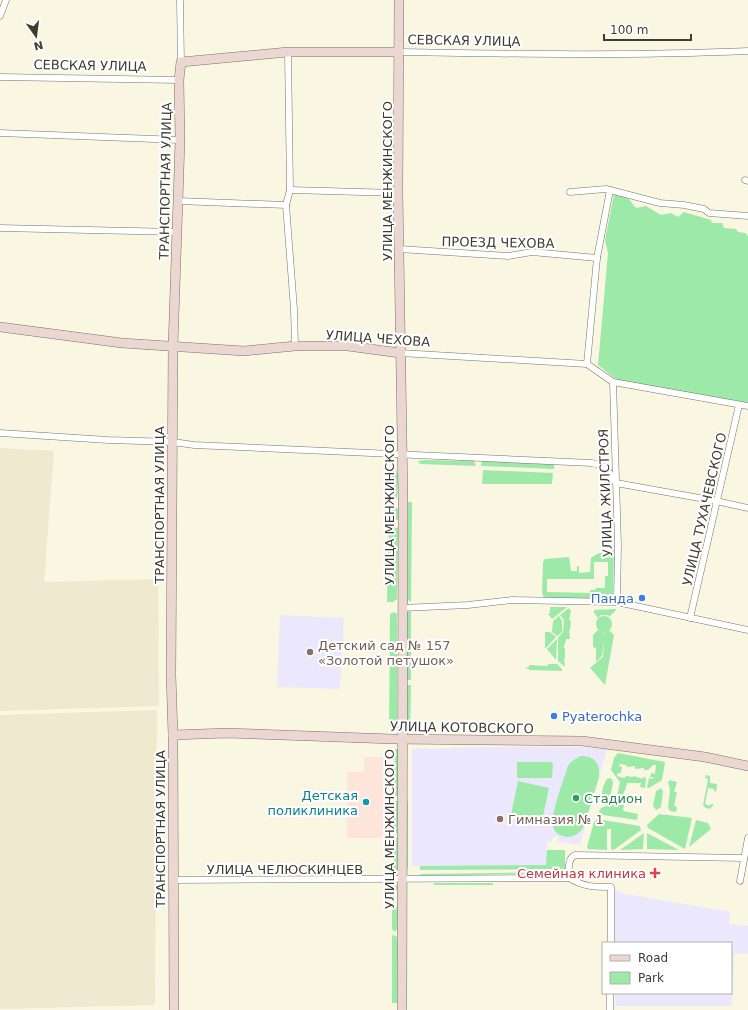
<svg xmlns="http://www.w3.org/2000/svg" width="748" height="1010" viewBox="0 0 748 1010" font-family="'DejaVu Sans',sans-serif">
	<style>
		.built { fill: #efe9d0 }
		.education { fill: #ebe8fe }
		.medical { fill: #fee5db }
		.green { fill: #9de9a8; fill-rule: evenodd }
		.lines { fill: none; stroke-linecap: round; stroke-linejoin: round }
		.street-casing { stroke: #777463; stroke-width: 7 }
		.secondary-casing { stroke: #777463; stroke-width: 10 }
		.street { stroke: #fff; stroke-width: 6 }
		.secondary { stroke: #ebd6d2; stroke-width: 9 }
		.shop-dot { fill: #3f7fe0; stroke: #fff; stroke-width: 1.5 }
		.education-dot { fill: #8d6e63; stroke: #fff; stroke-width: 1.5 }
		.leisure-dot { fill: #2e9e5b; stroke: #fff; stroke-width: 1.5 }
		.culture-dot { fill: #0f9aa8; stroke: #fff; stroke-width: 1.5 }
		.health-dot { fill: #e0444e; stroke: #fff; stroke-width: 1.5 }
		.labels { text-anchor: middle; stroke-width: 4; stroke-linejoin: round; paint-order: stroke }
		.street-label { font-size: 13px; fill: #3e3c35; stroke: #fff }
		.shop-label { font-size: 13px; fill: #366cbe; stroke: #fff; text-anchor: end }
		.education-label { font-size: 13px; fill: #785e54; stroke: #fff; text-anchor: start }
		.culture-label { font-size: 13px; fill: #0d838f; stroke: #fff; text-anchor: end }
		.leisure-label { font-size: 13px; fill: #27864d; stroke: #fff; text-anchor: start }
		.health-label { font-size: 13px; fill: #be3a42; stroke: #fff; text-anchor: end }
	</style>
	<rect width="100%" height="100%" fill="#f9f6e2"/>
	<!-- built -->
	<g class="built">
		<polygon points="0,448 54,451 44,582 158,579 159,706 0,711"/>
		<polygon points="157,710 155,1005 0,1009 0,715"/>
	</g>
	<!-- education -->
	<g class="education">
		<polygon points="280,615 344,618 340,689 277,687"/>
		<polygon points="492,747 580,747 607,749 580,845 558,842 558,837 552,837 552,842 547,841 547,865 434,867 412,866 412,749"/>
		<polygon points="615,890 627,894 730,912 729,924 748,926 748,954 734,954 732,1006 615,1006 615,993 731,993 731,943 615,943"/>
	</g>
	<!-- medical -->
	<polygon class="medical" points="364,757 388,757 389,838 347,838 347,772 364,772"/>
	<!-- green -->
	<g class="green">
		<polygon points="614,194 628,198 636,208 646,206 661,215 671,213 678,217 684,212 711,220 712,223 722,223 724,228 736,229 738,232 745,233 748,236 748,404 617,380 598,365 608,253 605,240"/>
		<polygon points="424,460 474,461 476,466 420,464 418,461"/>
		<polygon points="482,461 554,463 554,469 481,466"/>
		<polygon points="394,470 396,471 398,474 397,498 395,500 390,500 390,479"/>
		<polygon points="483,470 553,473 552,484 482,484"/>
		<polygon points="408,502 412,502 411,602 406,598"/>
		<polygon points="389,506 396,507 398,509 398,520 392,520 392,527 398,528 397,599 393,602 387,602"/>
		<path d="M614,549L613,594L611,598H546L543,596L542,592L543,562L545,559L569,557L571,571H577V566H579V573L590,572L591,558L597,554ZM594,562H608V576H605V588H596L595,590H590V593L547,592V579H594Z"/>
		<polygon points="550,607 567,607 552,619 548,614 550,613"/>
		<polygon points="569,608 571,611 569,620 571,621 570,630 569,630 570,639 566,639 565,644 564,645 564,648 565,649 565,658 564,659 565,667 558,661 558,638 563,632 564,620 560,615"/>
		<polygon points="617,609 609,617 608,615 601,615 598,618 594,613 594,610"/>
		<polygon points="411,610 411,680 406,680 407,613"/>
		<polygon points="394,612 397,614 397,726 389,725 390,614"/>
		<polygon points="559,616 562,621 562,632 557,636 552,632 553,621"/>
		<circle cx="604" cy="624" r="8"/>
		<polygon points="598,630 603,632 604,636 604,632 609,630 614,635 605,685 590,668 603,657 604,639 602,656 596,662 596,648 593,647 593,635"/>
		<polygon points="545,632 550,632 556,637 546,648 545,648"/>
		<polygon points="557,639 556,660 547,649"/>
		<polygon points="548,664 557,664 562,669 562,671 529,670 529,669 526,668 526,667 529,667 529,665 548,666"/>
		<polygon points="406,685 411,685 410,733 406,733"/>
		<polygon points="395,749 398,749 398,796 394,796"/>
		<polygon points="618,753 665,762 662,780 649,788 647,788 649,778 653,779 654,778 650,777 651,773 655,774 656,765 653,765 648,770 644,770 644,768 635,769 635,766 627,767 626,765 620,764 619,766 622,767 621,773 618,773 617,776 624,778 626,776 633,777 634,776 642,779 643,777 646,778 645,788 640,787 641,783 627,783 625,791 624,791 623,796 625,797 623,811 638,814 637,820 603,815 599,812 601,808 616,802 620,782 611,770 614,758"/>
		<path d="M580,756C595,756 600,763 599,777L584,826C580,833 575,837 567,837C560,836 554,833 553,826C550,815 564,779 568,766L571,762Z"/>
		<polygon points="517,762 551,762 553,764 552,778 517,778"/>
		<polygon points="706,775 710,776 710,783 717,784 716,792 714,791 714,789 708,788 705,804 710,806 711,804 714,804 710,809 706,808 703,806 708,779 705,778"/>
		<path d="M610,778L612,779L613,783L610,798L603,803C600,796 603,785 607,779Z"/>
		<polygon points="670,780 677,782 674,792 677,792 674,806 677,807 676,812 670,811 668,808 670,790 668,782"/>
		<polygon points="518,781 549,788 542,821 511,815"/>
		<polygon points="661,788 663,791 661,807 660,808 656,810 653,806 656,791"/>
		<polygon points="394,801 398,801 397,833 394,833"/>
		<rect x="405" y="801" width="3" height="68"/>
		<polygon points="659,814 692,818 685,849 648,828 647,825"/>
		<polygon points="597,819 640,826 641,830 615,849 611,850 611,829 607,829 607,850 588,849 587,847 594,822"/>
		<polygon points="696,820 708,823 711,829 689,847"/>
		<polygon points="644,833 643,849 620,850"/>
		<polygon points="647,833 679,850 647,849"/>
		<rect x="394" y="838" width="3" height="32"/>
		<polygon points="547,850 565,850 565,869 420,870 420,866 546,865"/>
		<polygon points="564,872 564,873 560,874 551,873 420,876 420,874"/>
		<rect x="434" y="883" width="59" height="2"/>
		<polygon points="395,884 397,886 397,890 394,891 394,907 397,907 397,929 395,932 392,929 392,887 393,885"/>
		<polygon points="392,935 396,936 397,939 397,1003 392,1003"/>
	</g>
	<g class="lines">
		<defs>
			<g id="street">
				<polyline points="180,0 181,62"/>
				<polyline points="0,16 6,0"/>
				<polyline points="288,52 290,190 286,205 294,309 295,346"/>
				<path d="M400,52C516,54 632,56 748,51"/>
				<polyline points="0,77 179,80"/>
				<polyline points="0,133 180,140"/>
				<polyline points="745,180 748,181"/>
				<polyline points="290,190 398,193"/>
				<polyline points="570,192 606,189 660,203 684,205 704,209 709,213 748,216"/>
				<polyline points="178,201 286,205"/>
				<polyline points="0,228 177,232"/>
				<polyline points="399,249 508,256 532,252 597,258"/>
				<polyline points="400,353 587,364 613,382 748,406"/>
				<polyline points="587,364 597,258 610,190"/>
				<polyline points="613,382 618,545 617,602"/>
				<polyline points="0,433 108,440 173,442 194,445 592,463 606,467 614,481 616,483 716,501 748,508"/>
				<polyline points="402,608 468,605 512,600 617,602 748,630"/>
				<polyline points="690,618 739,405"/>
				<path d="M569,878C569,869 567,859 575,855L744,858"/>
				<path d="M174,880L569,878C584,887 594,887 611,887V943"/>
				<polyline points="740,881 748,838"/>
				<polyline points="610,1010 610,993"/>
			</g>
			<g id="secondary">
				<polyline points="399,0 398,193 403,498 402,1010"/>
				<polyline points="0,327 122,343 244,351 295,346 348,346 400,353"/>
				<polyline points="173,735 227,733 393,739 582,741 705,757 748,766"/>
				<polyline points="174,1010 173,735 171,675 173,346 178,201 180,140 179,80 181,62 288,52 400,52"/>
			</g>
		</defs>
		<!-- street casing -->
		<use href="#street" class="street-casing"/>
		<!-- secondary casing -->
		<use href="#secondary" class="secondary-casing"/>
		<!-- street -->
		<use href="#street" class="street"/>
		<!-- secondary -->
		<use href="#secondary" class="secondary"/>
	</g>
	<!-- markers -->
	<g class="shop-dot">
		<circle cx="642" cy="598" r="4"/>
		<circle cx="554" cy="716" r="4"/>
	</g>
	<g class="education-dot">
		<circle cx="310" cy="652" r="4"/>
		<circle cx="500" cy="819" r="4"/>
	</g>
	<circle class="leisure-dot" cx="576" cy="798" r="4"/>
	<circle class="culture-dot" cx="366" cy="802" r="4"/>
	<path class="health-dot" d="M653 867h4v4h4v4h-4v4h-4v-4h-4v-4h4z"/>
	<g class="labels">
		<!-- street labels -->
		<g class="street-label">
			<text transform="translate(464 40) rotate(1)" y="5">СЕВСКАЯ УЛИЦА</text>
			<text transform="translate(90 65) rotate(1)" y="5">СЕВСКАЯ УЛИЦА</text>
			<text transform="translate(165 181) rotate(-89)" y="5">ТРАНСПОРТНАЯ УЛИЦА</text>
			<text transform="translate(387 181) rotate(-90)" y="5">УЛИЦА МЕНЖИНСКОГО</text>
			<text transform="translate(498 242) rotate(1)" y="5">ПРОЕЗД ЧЕХОВА</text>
			<text transform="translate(378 338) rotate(4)" y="5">УЛИЦА ЧЕХОВА</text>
			<text transform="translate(605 493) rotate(-92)" y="5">УЛИЦА ЖИЛСТРОЯ</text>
			<text transform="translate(159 505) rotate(-90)" y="5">ТРАНСПОРТНАЯ УЛИЦА</text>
			<text transform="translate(389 505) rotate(-90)" y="5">УЛИЦА МЕНЖИНСКОГО</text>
			<text transform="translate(704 509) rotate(-77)" y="5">УЛИЦА ТУХАЧЕВСКОГО</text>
			<text transform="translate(462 727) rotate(1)" y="5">УЛИЦА КОТОВСКОГО</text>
			<text transform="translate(160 829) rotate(-90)" y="5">ТРАНСПОРТНАЯ УЛИЦА</text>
			<text transform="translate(389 829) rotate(-90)" y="5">УЛИЦА МЕНЖИНСКОГО</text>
			<text x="285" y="874">УЛИЦА ЧЕЛЮСКИНЦЕВ</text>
		</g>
		<!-- shop labels -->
		<g class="shop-label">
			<text x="634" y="603">Панда</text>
			<text x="562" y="721" text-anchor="start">Pyaterochka</text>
		</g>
		<!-- education labels -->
		<g class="education-label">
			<text x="318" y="650">Детский сад № 157<tspan x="318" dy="15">«Золотой петушок»</tspan></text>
			<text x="508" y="824">Гимназия № 1</text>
		</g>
		<!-- culture labels -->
		<g class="culture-label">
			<text x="358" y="800">Детская<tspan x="358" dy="15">поликлиника</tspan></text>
		</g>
		<!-- leisure labels -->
		<g class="leisure-label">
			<text x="584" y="803">Стадион</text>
		</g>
		<!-- health labels -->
		<g class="health-label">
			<text x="646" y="878">Семейная клиника</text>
		</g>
	</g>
	<!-- legend -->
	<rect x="602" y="942" width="130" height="52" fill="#ffffff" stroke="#b2b1ae"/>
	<rect x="610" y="955" width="20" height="6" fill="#ebd6d2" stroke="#b2b1ae"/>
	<text x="638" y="962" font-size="12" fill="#3e3c35">Road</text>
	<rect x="610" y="972" width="20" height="12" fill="#9de9a8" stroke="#b2b1ae"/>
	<text x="638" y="982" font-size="12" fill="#3e3c35">Park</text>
	<!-- north arrow -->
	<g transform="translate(36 36) rotate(166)" stroke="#ffffff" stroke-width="3" paint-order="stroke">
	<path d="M0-3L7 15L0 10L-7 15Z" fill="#3e3c35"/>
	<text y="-6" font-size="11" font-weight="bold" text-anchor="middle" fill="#3e3c35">N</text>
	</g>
	<!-- scale -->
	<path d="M604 34v6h87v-6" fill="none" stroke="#3e3c35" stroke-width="2"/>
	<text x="610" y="34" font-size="12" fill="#3e3c35" stroke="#ffffff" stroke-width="3" paint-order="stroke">100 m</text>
</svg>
